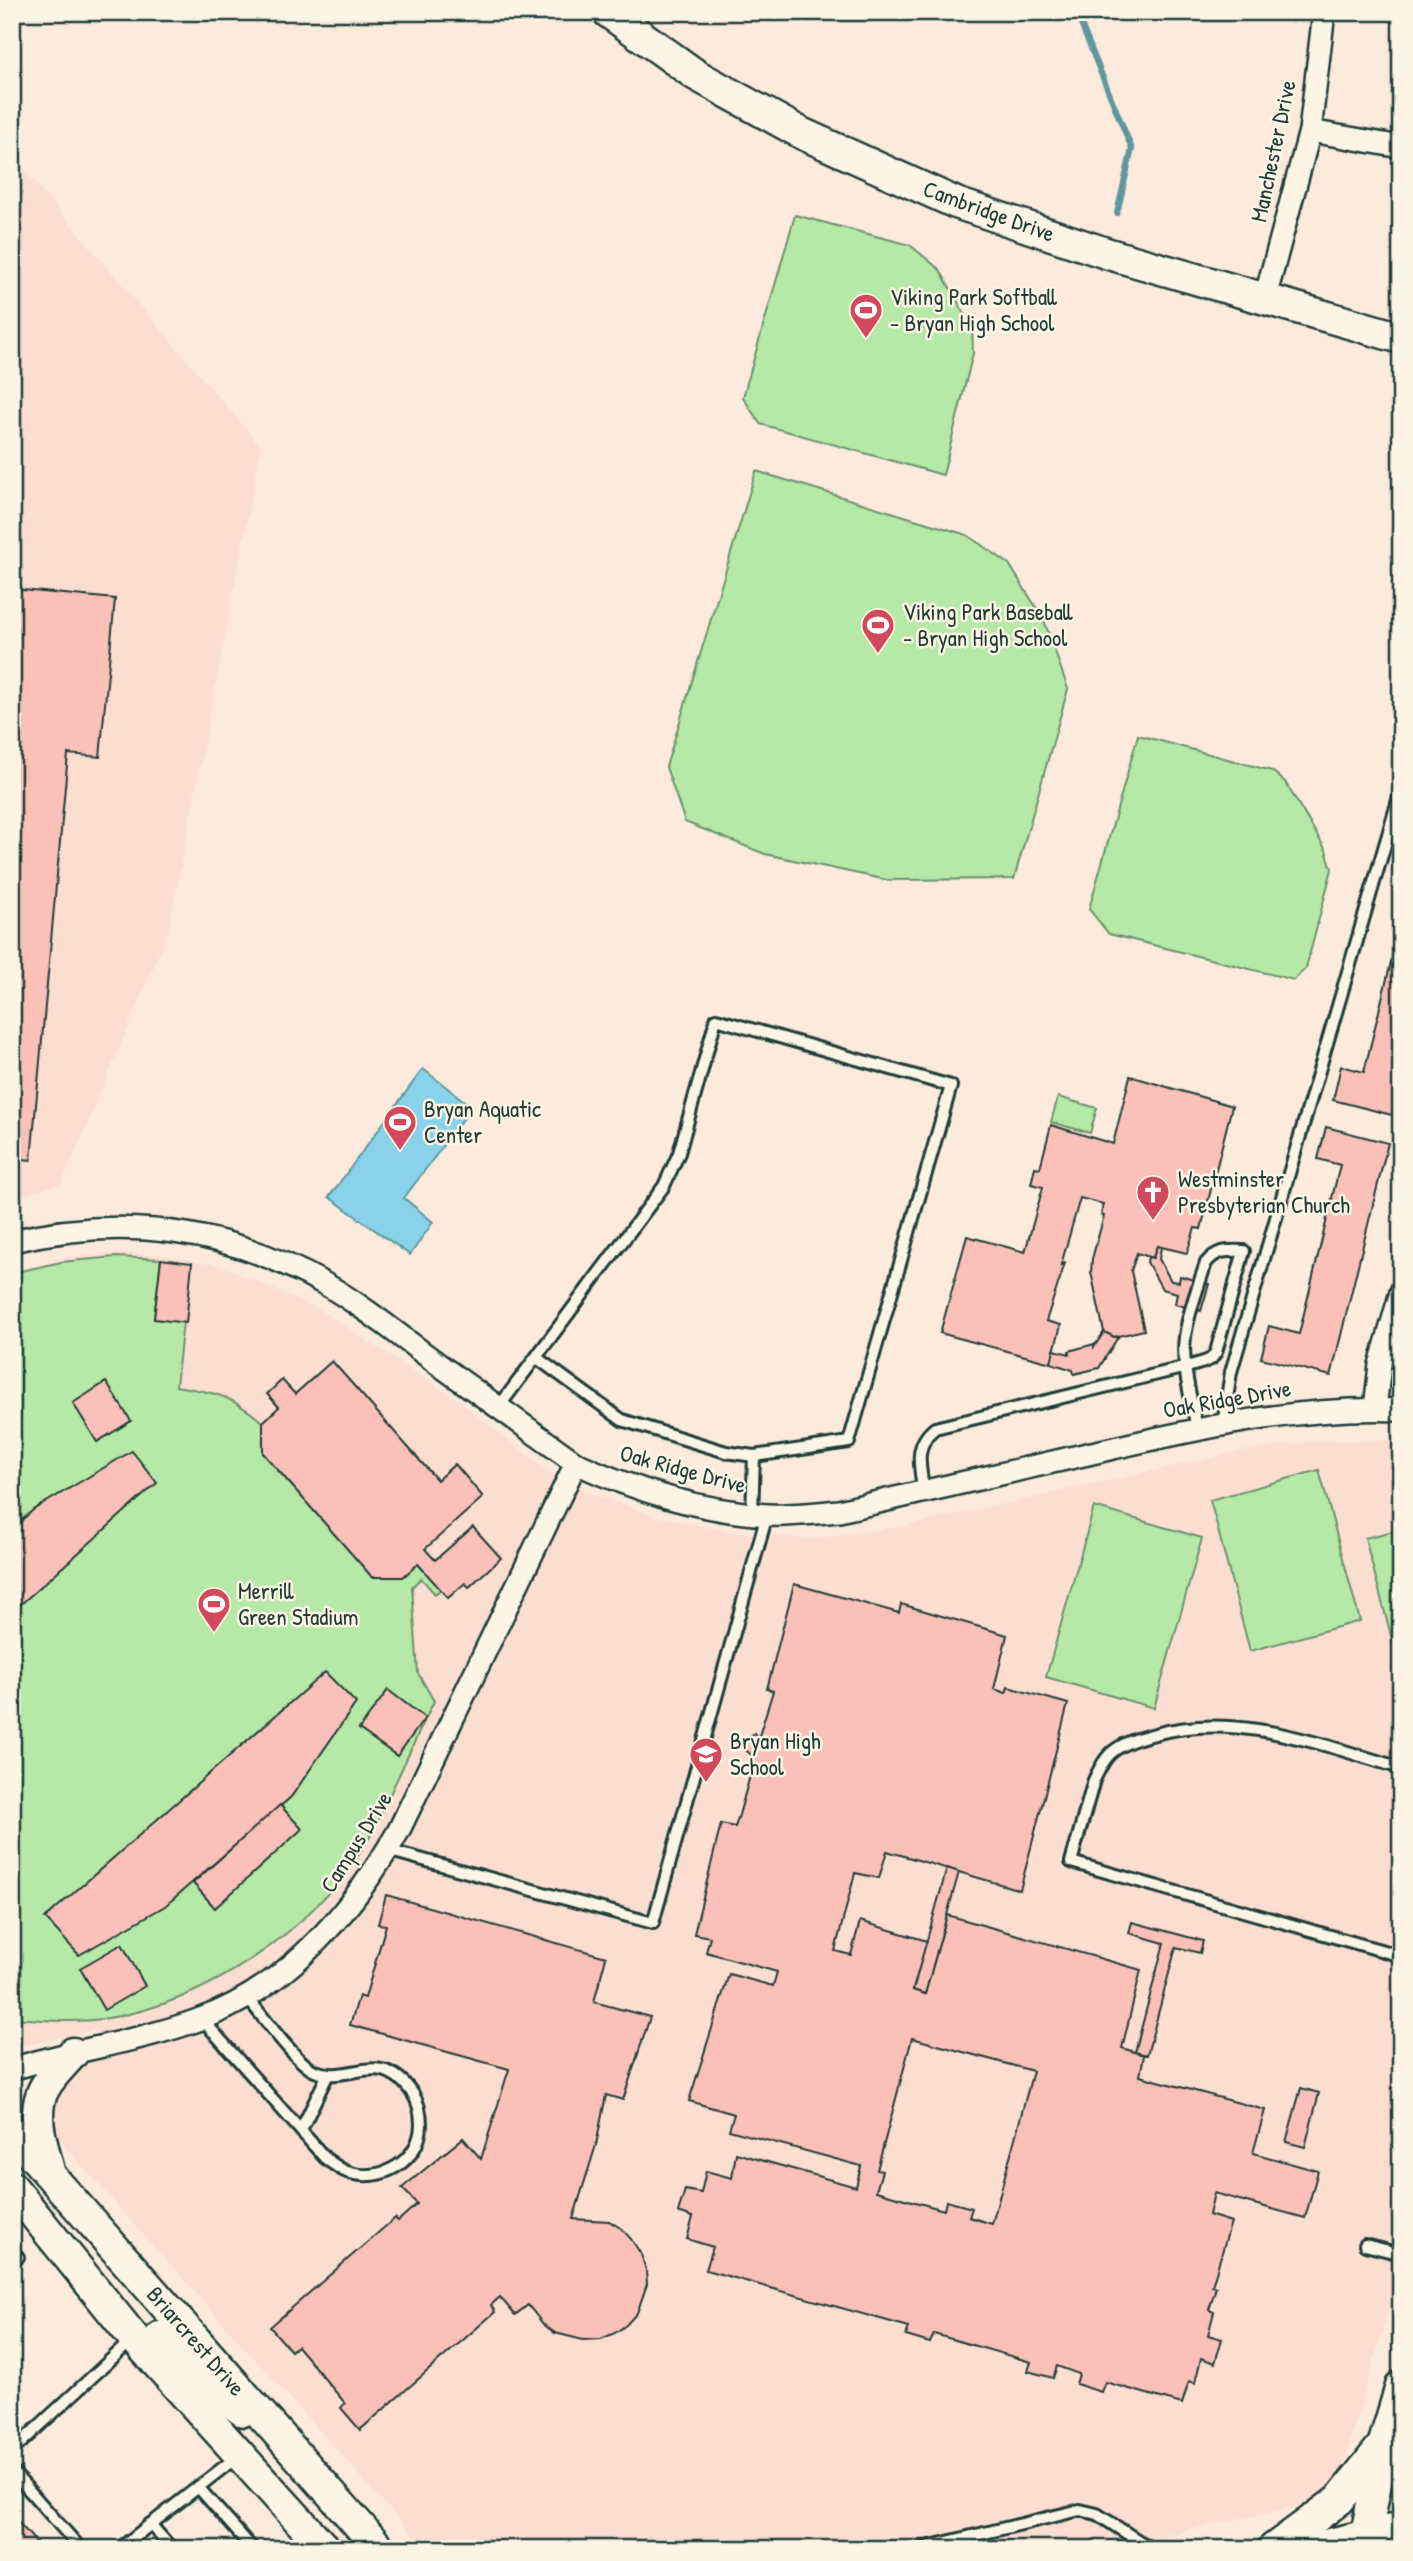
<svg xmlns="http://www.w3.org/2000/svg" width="1413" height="2561" viewBox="0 0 1413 2561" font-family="'Patrick Hand',sans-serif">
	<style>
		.built { fill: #fcddd2 }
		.green { fill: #b6e8a8; stroke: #6a926e; stroke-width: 2 }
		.water { fill: #89d3ea; stroke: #5f97a1; stroke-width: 2 }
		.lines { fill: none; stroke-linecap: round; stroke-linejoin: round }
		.stream { stroke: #5f97a1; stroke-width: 6 }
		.building { fill: #fcc0ba; stroke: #1f3d34; stroke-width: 2; fill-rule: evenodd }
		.lane-casing { stroke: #1f3d34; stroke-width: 16 }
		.street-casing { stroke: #1f3d34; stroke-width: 26 }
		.secondary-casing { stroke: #1f3d34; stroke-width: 35 }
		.lane { stroke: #fcf5e5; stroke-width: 10 }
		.street { stroke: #fcf5e5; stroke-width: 21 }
		.secondary { stroke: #fcf5e5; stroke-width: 30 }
		.labels { text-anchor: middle; stroke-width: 5; stroke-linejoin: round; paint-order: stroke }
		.street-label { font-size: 23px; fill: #1f3d34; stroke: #fcf5e5 }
		.poi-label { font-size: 23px; fill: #1f3d34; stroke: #fcf5e5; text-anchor: start }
	</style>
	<rect width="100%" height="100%" fill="#fceadc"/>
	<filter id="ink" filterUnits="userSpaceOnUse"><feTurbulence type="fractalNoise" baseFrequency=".0143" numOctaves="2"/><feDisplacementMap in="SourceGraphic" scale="14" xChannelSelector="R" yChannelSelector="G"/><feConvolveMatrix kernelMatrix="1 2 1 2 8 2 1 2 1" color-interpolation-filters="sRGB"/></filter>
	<g filter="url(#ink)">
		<!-- built -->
		<g class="built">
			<polygon points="12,156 261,447 168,932 62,1183 12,1199"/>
			<polygon points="115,1253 167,1256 224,1267 320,1310 452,1396 544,1468 587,1492 655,1516 724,1531 808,1539 902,1527 1242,1451 1320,1441 1401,1441 1401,2267 1340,2476 1323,2493 1299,2506 1099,2549 426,2549 65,2147 58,2134 54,2113 48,2112 68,2071 106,2057 94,2030 12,2048 12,1271 69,1257"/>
		</g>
		<!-- green -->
		<g class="green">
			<polygon points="795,215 910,245 940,270 972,327 973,353 943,475 760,424 743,397"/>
			<polygon points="756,471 967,535 1009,564 1044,620 1068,689 1014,879 887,880 765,854 685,822 666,767"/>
			<polygon points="1138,735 1272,771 1285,782 1326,850 1332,869 1306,968 1294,980 1109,934 1089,909"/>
			<polygon points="1058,1097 1097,1108 1090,1133 1051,1122"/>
			<path d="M115,1257L161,1259L154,1319L183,1322L176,1386C218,1393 229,1395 263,1422V1453L372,1577H403L418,1564L441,1589L435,1594L421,1578L412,1587L418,1673L434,1701C419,1732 405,1762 391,1792C383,1808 377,1825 368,1840C313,1930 207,2004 102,2019C73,2023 42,2020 12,2018V1273L61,1262Z"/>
			<polygon points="1319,1470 1360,1621 1250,1651 1210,1500"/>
			<polygon points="1094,1507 1202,1538 1154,1708 1046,1677"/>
			<polygon points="1401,1529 1401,1673 1365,1538"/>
		</g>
		<!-- water -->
		<polygon class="water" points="423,1069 472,1107 404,1198 433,1222 410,1255 329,1197"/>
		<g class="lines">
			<!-- stream -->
			<polyline class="stream" points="1076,12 1132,149 1117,213"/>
		</g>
		<!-- building -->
		<g class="building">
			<polygon points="12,589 115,599 100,757 68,754 31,1160 12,1158"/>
			<polygon points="1401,946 1401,1114 1400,1117 1333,1100 1341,1066 1364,1072 1393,954 1399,955"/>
			<polygon points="1130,1076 1232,1106 1201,1229 1195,1228 1187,1253 1157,1246 1153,1258 1137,1253 1131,1271 1144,1330 1114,1337 1104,1332 1091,1272 1092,1259 1104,1216 1101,1215 1103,1204 1080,1198 1061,1265 1065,1263 1046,1321 1061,1325 1051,1363 940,1333 967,1236 1025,1252 1043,1187 1031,1184 1035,1167 1040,1168 1051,1125 1113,1144"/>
			<polygon points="1326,1127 1388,1143 1331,1376 1261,1358 1269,1326 1299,1334 1340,1165 1318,1159"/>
			<polygon points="1157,1246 1161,1247 1159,1259 1171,1281 1179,1282 1180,1276 1209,1284 1201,1311 1175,1304 1177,1293 1162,1289 1147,1262 1148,1257 1153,1258"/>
			<polygon points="161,1259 192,1263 186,1323 154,1319"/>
			<polygon points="1104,1332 1114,1337 1118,1337 1099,1368 1074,1374 1073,1370 1051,1363 1054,1350 1070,1354 1069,1351 1094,1344 1094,1347"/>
			<polygon points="332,1361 437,1480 455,1464 483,1497 425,1549 435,1560 473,1527 501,1558 469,1587 465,1583 448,1598 418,1564 403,1577 372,1577 263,1453 263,1422 279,1407 267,1394 282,1380 295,1394"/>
			<polygon points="106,1382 131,1421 97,1442 73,1403"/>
			<polygon points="132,1451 157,1483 12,1612 12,1529 33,1510"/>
			<path d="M794,1584L899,1613L901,1604L1007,1635L994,1689L1006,1693L1008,1687L1068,1704L1020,1890L887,1851L879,1878L855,1873L835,1951L851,1955L860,1921L927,1941L913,1990L925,1994L947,1915L1141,1970L1122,2048L1144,2055L1140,2076L1265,2110L1253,2153L1318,2171L1305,2218L1214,2193L1209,2215L1231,2222L1212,2286L1216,2287L1209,2310L1214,2312L1208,2335L1222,2339L1215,2363L1201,2358L1195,2383L1189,2381L1182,2404L1105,2382L1101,2392L1076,2384L1079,2374L1057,2366L1053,2378L1028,2371L1031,2362L934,2334L930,2343L906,2336L909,2327L706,2270L713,2247L687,2239L693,2217L678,2212L685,2190L701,2193L706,2171L732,2178L736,2153L856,2187L861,2166L729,2130L734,2114L689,2101L729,1974L773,1986L777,1972L706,1952L710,1937L694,1934L721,1824L735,1827L739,1815L755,1758L741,1746L754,1733L758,1739L773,1691L767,1689ZM912,2038L1033,2071L992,2224L969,2217L972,2208L946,2201L944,2210L876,2191L882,2171L877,2170Z"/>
			<polygon points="325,1672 356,1703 291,1797 165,1906 79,1955 45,1918"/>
			<polygon points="388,1690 425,1718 397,1756 359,1729"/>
			<polygon points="280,1805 302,1829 215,1908 193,1883"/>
			<polygon points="947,1868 959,1872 925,1994 913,1990"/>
			<polygon points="386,1895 606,1957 594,2002 650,2017 623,2100 606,2095 596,2145 573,2219 609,2221 622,2229 631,2239 641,2254 646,2270 647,2284 637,2313 626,2325 615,2333 601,2339 583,2340 555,2333 543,2324 528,2305 515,2315 500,2297 491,2305 495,2312 360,2430 341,2408 345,2403 297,2346 291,2351 270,2327 395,2218 398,2221 417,2204 402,2188 463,2138 481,2159 509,2069 350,2025 359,1996 365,1998 386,1925 378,1924"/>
			<polygon points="1132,1922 1203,1941 1200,1953 1176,1947 1147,2055 1135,2052 1164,1943 1129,1933"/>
			<polygon points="122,1944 145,1986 104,2010 80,1968"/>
			<polygon points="1301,2088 1319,2093 1305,2147 1286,2142"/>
			<polygon points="12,2515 42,2549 12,2549"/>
		</g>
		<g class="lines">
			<defs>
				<g id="lane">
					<polyline points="498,1408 664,1186 679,1153 716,1019 951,1086 849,1442 754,1456 726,1452 622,1420 537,1358"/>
					<polyline points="1223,1425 1231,1372 1401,790"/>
					<path d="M924,1492C920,1468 913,1445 935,1428L1187,1367L1204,1362L1211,1359L1216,1352L1244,1251C1228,1250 1216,1250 1206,1263C1198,1287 1188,1313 1185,1337C1181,1366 1192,1401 1197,1429"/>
					<polyline points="752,1514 754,1456"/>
					<path d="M1401,1768C1321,1745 1238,1711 1155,1734C1139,1738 1124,1742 1111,1753C1103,1760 1099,1770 1094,1780L1071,1862L1401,1956"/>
					<polyline points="387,1850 653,1923 767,1515"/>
					<path d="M202,2019L325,2158C332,2163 339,2169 347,2172C381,2184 420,2161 421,2125C421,2114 419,2103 413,2094C381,2046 350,2085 315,2071C297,2064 261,2014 246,1996"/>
					<polyline points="301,2130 328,2074"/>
					<polyline points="1365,2245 1401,2254"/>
					<polyline points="12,2250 18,2257 12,2263"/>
					<polyline points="12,2451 132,2340"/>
					<polyline points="12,2471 81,2549"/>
					<polyline points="198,2487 253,2549"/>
					<polyline points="150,2524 172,2549"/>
					<polyline points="119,2549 238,2456"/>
					<polyline points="918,2549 1080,2510 1097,2514 1151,2549"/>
				</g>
				<g id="street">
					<polyline points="1310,131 1401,147"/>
					<polyline points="1265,298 1310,131 1324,12"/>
					<path d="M12,1241C123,1215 226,1228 325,1284C365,1307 401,1337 438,1364C484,1397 530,1430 576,1463C634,1490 704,1512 769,1515C792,1516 815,1513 839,1511C923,1492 1008,1472 1092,1453C1195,1429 1294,1406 1401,1410"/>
					<polyline points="1375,1409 1380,1365 1401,1292"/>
					<path d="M12,2069C73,2050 137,2042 198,2020C288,1988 353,1910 399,1830L576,1463"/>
				</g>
				<g id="secondary">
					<polyline points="608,12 696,75 803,134 956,203 1109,254 1401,338"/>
					<polyline points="12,2132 380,2549"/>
					<path d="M49,2171C43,2146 32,2117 42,2093C48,2078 63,2065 73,2053"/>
					<polyline points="12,2187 134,2338 325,2549"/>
					<polyline points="160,2337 206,2385 243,2411"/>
					<polyline points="1366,2535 1383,2446 1401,2386"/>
					<polyline points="1273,2549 1339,2500 1380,2449"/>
					<polyline points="1308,2549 1401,2527"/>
				</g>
			</defs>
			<!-- lane casing -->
			<use href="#lane" class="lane-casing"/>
			<!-- street casing -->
			<use href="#street" class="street-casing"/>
			<!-- secondary casing -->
			<use href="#secondary" class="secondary-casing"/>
			<!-- lane -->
			<use href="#lane" class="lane"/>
			<!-- street -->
			<use href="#street" class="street"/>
			<!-- secondary -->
			<use href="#secondary" class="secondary"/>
		</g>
	</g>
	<!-- icons -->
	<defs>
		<symbol id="stadium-pin" viewBox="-11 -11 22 30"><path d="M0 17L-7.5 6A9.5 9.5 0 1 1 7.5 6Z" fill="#d1495b" stroke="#fcf5e5"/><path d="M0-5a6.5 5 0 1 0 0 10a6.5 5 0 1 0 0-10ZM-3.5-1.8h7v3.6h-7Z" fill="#fff"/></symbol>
		<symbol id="church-pin" viewBox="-11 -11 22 30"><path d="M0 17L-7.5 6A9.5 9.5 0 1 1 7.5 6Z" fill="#d1495b" stroke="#fcf5e5"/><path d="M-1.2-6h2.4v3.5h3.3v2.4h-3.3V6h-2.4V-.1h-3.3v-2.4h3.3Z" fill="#fff"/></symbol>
		<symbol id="school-pin" viewBox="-11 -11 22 30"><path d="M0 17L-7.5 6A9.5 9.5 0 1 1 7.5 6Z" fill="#d1495b" stroke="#fcf5e5"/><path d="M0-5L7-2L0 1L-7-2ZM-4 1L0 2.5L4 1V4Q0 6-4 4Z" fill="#fff"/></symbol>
	</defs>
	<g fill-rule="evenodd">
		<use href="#stadium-pin" x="847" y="291" width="38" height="52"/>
		<use href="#stadium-pin" x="859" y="606" width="38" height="52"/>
		<use href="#stadium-pin" x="381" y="1103" width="38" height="52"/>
		<use href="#church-pin" x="1134" y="1173" width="38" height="52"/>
		<use href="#stadium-pin" x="195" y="1585" width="38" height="52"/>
		<use href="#school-pin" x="687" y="1735" width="38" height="52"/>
	</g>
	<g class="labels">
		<!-- street labels -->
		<g class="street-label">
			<text transform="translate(1273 151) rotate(-78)" y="8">Manchester Drive</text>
			<text transform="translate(989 211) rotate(20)" y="8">Cambridge Drive</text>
			<text transform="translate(1227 1399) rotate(-10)" y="8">Oak Ridge Drive</text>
			<text transform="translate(683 1469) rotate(15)" y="8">Oak Ridge Drive</text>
			<text transform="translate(356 1842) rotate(-58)" y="8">Campus Drive</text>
			<text transform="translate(196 2341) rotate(49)" y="8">Briarcrest Drive</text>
		</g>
		<!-- poi labels -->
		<g class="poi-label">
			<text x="890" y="305">Viking Park Softball<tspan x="890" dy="26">- Bryan High School</tspan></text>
			<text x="903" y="620">Viking Park Baseball<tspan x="903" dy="26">- Bryan High School</tspan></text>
			<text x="424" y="1117">Bryan Aquatic<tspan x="424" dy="26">Center</tspan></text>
			<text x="1178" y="1187">Westminster<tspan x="1178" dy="26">Presbyterian Church</tspan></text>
			<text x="238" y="1599">Merrill<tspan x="238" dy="26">Green Stadium</tspan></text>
			<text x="730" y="1749">Bryan High<tspan x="730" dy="26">School</tspan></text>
		</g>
	</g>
	<!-- margin -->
	<rect width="1413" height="2561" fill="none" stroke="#fcf5e5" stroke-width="42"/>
	<rect x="21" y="21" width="1371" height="2519" fill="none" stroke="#1f3d34" stroke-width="2.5" filter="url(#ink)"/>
</svg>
